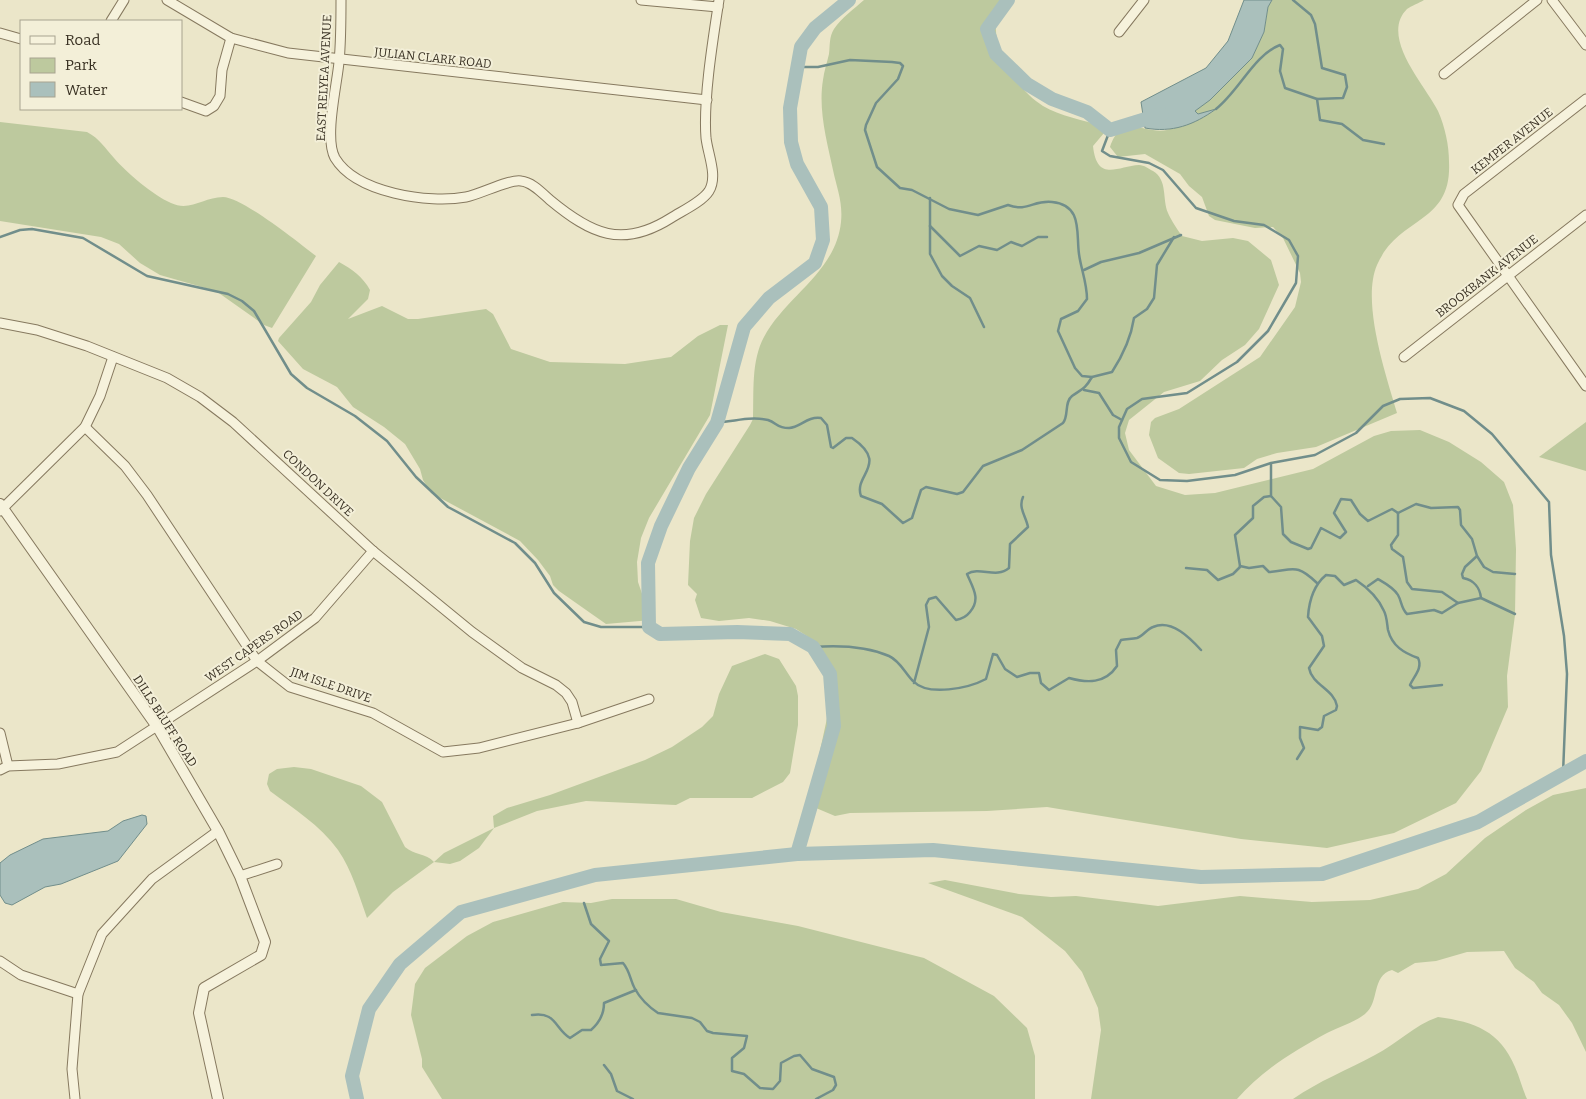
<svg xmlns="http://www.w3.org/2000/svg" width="1586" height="1099" viewBox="0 0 1586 1099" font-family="Bitter,serif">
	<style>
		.green { fill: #bdc99e }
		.water { fill: #aac0bc; stroke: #718e8b }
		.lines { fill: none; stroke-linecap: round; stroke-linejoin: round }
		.stream { stroke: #718e8b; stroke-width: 2.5 }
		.river { stroke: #aac0bc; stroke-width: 14 }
		.minor-casing { stroke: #86795f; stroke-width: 11 }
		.tertiary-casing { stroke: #86795f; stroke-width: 12 }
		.minor { stroke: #f6f2dc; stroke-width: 9 }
		.tertiary { stroke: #f6f2dc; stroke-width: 10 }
		.labels { text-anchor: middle; stroke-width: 4; stroke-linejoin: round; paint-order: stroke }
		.street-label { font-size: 12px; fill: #383022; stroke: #f3efd8 }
	</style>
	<rect width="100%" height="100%" fill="#ebe6c9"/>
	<!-- green -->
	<g class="green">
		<path d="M864,0H1004C980,32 1013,88 1043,106C1060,116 1083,120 1102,126L1104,133L1093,146C1097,183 1118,166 1139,165C1144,165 1149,169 1153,171C1168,180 1162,199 1168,213C1171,220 1177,229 1182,236L1202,241L1233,238L1248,241L1271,260L1279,285L1259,329L1245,345L1222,360L1200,381L1164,392L1129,420L1125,433L1129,450L1156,486L1185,495L1215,493L1313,469L1374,436L1391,431L1420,430L1449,442L1481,462L1504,482L1513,505L1516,549L1515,615L1507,676L1508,707L1481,771L1456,803L1394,833L1327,848L1241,839L1047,807L987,811L850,813L835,816L816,808L813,783L829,709V695L825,662L816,642L796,629L770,621L749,618L719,621L701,618L695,600L697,594L688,585L690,541L694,518L706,494L750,425L753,419C754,392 751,361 764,337C786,296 836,272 841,222C843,202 837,189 833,170C827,141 818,110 823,80C824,71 827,63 829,54C830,45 829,37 834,29C842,17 854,9 864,0Z"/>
		<path d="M1272,0H1424C1419,3 1411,6 1407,9C1379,37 1426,86 1438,111C1445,127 1449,145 1449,162C1452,225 1399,215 1377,265C1361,302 1386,375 1397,413L1316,447L1277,453L1257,459L1244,468L1189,474L1179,473L1158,458L1149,435L1151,422L1155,418L1179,409L1260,357L1295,307L1301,282L1300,273L1283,238L1273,227L1255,228L1215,220L1209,216L1202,197L1189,186L1180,174L1145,154L1118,157L1110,147C1122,111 1145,135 1167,130C1183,125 1199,116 1214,110L1198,114L1194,111L1210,100L1252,58L1264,32L1268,7Z"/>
		<path d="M0,122L87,132C100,139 105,148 114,158C127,173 153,195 171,203C190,212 204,197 223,197C242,197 299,243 316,256L272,328L264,325L216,291L160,275L140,263L119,244L101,237L0,221Z"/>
		<path d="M339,262C352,269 363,277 370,290L368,299L348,319L382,306L408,319H418L486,309L493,314L511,349L550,362L625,364L671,357L698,336L720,325H728L710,415L649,518L641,538L637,562L638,582L651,620L606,624L559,591L553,585L550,576L538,560L520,541L431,493L423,480L420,469L405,444L384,427L353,407L337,387L303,369L278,341L279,338L311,302L320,285Z"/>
		<polygon points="1586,422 1586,471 1539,457"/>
		<path d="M765,654L779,659L796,686L798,696V725L790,773L783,782L752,798H690L676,805L586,801L537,811L494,828L479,848L460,861L450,864L434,862L393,892L367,918C359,896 352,870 338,850C320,825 294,809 270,791L267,784L269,774L277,769L294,767L311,769L361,786L382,802L405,847C414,855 426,853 434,862L444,853L494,828L493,816L507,808L550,795L645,760L672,747L702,727L713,716L719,694L732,666Z"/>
		<path d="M1586,788V1052L1572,1023L1559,1005L1542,993L1534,982L1515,968L1504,951L1467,952L1436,961L1415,963L1398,973L1392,970C1371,976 1380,1002 1365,1014C1355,1022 1339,1027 1327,1033C1294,1051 1262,1070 1237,1099H1091L1101,1030L1098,1008L1082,972L1065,951L1022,917L928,883L945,880L1019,894L1051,897L1076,896L1158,906L1240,896L1312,902L1370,900L1418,889L1446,874L1485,838L1526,810L1553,795Z"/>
		<polygon points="612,899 676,899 721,912 798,926 924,958 994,996 1027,1028 1035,1056 1035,1099 442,1099 422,1067 422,1059 411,1015 415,984 425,968 467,936 493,922 563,902 591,903"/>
		<path d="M1438,1017C1475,1022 1500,1031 1515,1067C1520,1078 1522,1088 1527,1099H1293C1319,1081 1347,1070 1375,1055C1397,1044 1414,1025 1438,1017Z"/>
	</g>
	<!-- water -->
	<g class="water">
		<path d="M1244,0H1272L1268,7L1264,32L1252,58L1210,100L1195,111L1198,114L1216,109C1194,125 1172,133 1145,128L1141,102L1206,68L1228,41Z"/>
		<polygon points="142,815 146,816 147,824 118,861 61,884 45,887 12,905 5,903 0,895 0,863 10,855 43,839 108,831 123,821"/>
	</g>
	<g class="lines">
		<!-- stream -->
		<g class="stream">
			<path d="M797,67H818L850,60L892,62L900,63L903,66L898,79L876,103L866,125L865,130L877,167L900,188L912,190L949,209L978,215L1008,205C1028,212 1033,200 1052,202C1083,205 1076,233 1079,254C1081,269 1087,283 1087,299L1078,311L1061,319L1058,331L1075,368L1082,376L1092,377L1112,372C1123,355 1131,338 1134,318L1147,309L1154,298L1157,265L1174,237"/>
			<polyline points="1317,99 1320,120 1342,124 1363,140 1384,144"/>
			<path d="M1216,109C1239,91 1254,55 1280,45L1283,49L1280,71L1285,88L1317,99L1343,98L1347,87L1345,75L1322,68L1315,24L1311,15L1293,0"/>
			<polyline points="1110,130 1102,151 1110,156 1149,163 1163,170 1196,208 1234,221 1264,225 1289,240 1298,256 1296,283 1268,331 1237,362 1187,393 1142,399 1127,409 1119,427 1119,438 1131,462 1160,480 1187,481 1235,475 1271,463 1315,455 1356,433 1383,406 1400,399 1430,398 1464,411 1492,434 1549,502 1551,555 1564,636 1567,674 1563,774"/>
			<polyline points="930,198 930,254 942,276 952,286 970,298 984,327"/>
			<polyline points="930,226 960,256 979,246 997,250 1011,242 1022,246 1038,237 1047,237"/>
			<polyline points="0,237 20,230 32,229 83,238 147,276 228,294 242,301 254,311 291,374 307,388 355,416 387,441 416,477 448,507 515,543 535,563 554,593 584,622 601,627 649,627"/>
			<polyline points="1084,270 1101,262 1139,253 1181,235"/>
			<polyline points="1084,390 1099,393 1113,415 1122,420"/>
			<path d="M717,423C733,421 752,416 768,420C777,423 777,428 789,428C800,428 807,416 821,418L827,425L831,447L833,448L846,438H852C890,464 853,475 861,496L882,504L903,523L912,518L921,490L926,487L957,494L963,492L983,466L1022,450L1063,423C1069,416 1064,402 1072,396C1082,389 1085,389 1092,377"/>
			<polyline points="1271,464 1271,496 1281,507 1283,534 1291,542 1308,549 1311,548 1321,528 1340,538 1346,532 1334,513 1341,499 1351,500 1360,514 1368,521 1392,509 1398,513"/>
			<polyline points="1398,513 1416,504 1431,508 1458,507 1460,510 1461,525 1472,539 1477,556 1484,567 1493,572 1515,574"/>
			<polyline points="1398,513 1398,535 1391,545 1392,549 1403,557 1407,582 1412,589 1442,592 1458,603"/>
			<path d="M1477,556L1465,567L1462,574L1463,578C1474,580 1480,588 1481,598"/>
			<polyline points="1240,566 1235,535 1253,518 1253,506 1264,497 1271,496"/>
			<path d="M1240,566L1249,568L1263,566L1269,572C1294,570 1296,563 1317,583"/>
			<polyline points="1186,568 1207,570 1218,580 1233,574 1240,567"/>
			<path d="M1368,586L1378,579C1385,583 1394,588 1398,595C1402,602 1401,608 1407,614L1434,610L1442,613L1458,603L1481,598L1515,614"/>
			<path d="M813,647C839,645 866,646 889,656C900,661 905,673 913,681C928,697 969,688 986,679L993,654L997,655L1005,669L1017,677L1030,673H1039L1041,683L1049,690L1069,678C1087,683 1105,684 1117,666L1116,650L1121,640C1126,639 1132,639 1137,638C1143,636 1147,629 1153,627C1172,619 1190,638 1201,650"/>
			<path d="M914,683L929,627L926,605L929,599L936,597L956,620C962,619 966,617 970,612C981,599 973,588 967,574C980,566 996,579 1009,568L1010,544L1028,527C1026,516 1018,508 1023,497"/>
			<path d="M1297,759L1304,748L1300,738V727L1318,730L1322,727L1324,716L1336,710L1337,706C1334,689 1312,685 1309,668L1324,646L1322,636L1308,617C1309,601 1314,585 1326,575L1335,576L1344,585L1356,580C1368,588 1378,597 1384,611C1387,617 1387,624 1388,630C1392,646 1404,653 1418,658C1423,668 1414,676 1410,685L1413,688L1442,685"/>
			<path d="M584,903L591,924L609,941L600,959L601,965L623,963C630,971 630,980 635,989C640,998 649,1007 658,1013L692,1018L700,1022L707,1031L713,1033L747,1036L744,1048L732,1058V1071L744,1074L760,1088L773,1089L780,1081L781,1063L794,1056L800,1055L812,1069L834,1077L836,1085L833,1090L816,1099"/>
			<path d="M532,1015C556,1011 555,1029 570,1038L582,1030H591C599,1023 604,1014 604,1003L636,990"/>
			<polyline points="604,1065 611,1074 617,1091 633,1099"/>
		</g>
		<!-- river -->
		<g class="river">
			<polyline points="1008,0 987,29 996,54 1027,84 1052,99 1087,112 1110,130 1162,114"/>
			<polyline points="797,854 834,726 830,674 813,647 790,634 737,632 660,634 649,627 648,563 661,526 689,468 717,423 744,327 769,298 815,263 823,240 821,207 797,164 791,142 790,108 801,47 815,28 849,0"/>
			<polyline points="357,1099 352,1076 369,1009 400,964 461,912 595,875 797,854 933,850 1201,877 1322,874 1478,822 1586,761"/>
		</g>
		<defs>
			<g id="minor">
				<polyline points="167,0 231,38 288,53 707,100"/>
				<path d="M341,0C341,20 341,41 339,62C337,85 324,138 335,158C356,193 429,204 466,197C481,194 509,179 521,181C532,182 542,193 550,200C591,234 622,249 671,218C682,211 702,202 709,191C718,176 708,155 706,138C703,100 713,39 719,0"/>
				<polyline points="641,0 718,7"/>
				<polyline points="1552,0 1586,45"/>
				<polyline points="111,21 124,0"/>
				<polyline points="1119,32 1144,0"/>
				<polyline points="0,33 21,39"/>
				<polyline points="1444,74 1537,0"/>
				<polyline points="1586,99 1464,194 1458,205 1586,386"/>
				<polyline points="181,102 206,111 214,106 220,96 222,70 231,38"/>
				<polyline points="0,323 37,330 87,346 167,378 200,397 233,422 373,551 472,632 522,668 556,685 566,693 572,702 578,723"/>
				<polyline points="1404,357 1586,215"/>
				<polyline points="85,427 125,466 147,495 257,661 290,687 373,713 443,752 479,748 578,723 649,699"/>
				<polyline points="0,511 85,427 100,396 113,357"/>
				<polyline points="0,733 8,766"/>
				<polyline points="0,770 8,766 58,764 117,752 257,661 315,618 373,551"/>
				<polyline points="240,876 277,864"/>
				<polyline points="0,961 21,975 78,994"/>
				<polyline points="75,1099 72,1069 78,994 102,934 152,879 218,831"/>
			</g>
			<polyline id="tertiary" points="0,504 158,728 218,831 240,876 265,942 261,955 204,988 199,1013 218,1099"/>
		</defs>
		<!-- minor casing -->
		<use href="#minor" class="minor-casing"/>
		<!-- tertiary casing -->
		<use href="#tertiary" class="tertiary-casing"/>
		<!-- minor -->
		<use href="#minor" class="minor"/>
		<!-- tertiary -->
		<use href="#tertiary" class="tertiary"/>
	</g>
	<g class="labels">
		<!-- street labels -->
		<g class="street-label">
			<text transform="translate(433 58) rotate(6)" y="4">JULIAN CLARK ROAD</text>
			<text transform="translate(324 78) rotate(-87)" y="4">EAST RELYEA AVENUE</text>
			<text transform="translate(1512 141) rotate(-38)" y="4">KEMPER AVENUE</text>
			<text transform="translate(1487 276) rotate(-38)" y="4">BROOKBANK AVENUE</text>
			<text transform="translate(318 483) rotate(43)" y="4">CONDON DRIVE</text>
			<text transform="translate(254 646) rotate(-35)" y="4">WEST CAPERS ROAD</text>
			<text transform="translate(331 685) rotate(19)" y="4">JIM ISLE DRIVE</text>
			<text transform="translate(165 721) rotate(57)" y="4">DILLS BLUFF ROAD</text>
		</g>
	</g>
	<!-- legend -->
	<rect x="20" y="20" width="162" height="90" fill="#f3efd8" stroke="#a8a38f"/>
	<rect x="30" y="36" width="25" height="8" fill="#f6f2dc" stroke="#a8a38f"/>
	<text x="65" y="45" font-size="15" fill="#383022">Road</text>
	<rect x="30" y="58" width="25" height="15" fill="#bdc99e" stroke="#a8a38f"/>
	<text x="65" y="70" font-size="15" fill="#383022">Park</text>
	<rect x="30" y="82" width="25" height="15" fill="#aac0bc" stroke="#a8a38f"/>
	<text x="65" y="95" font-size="15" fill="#383022">Water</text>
</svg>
